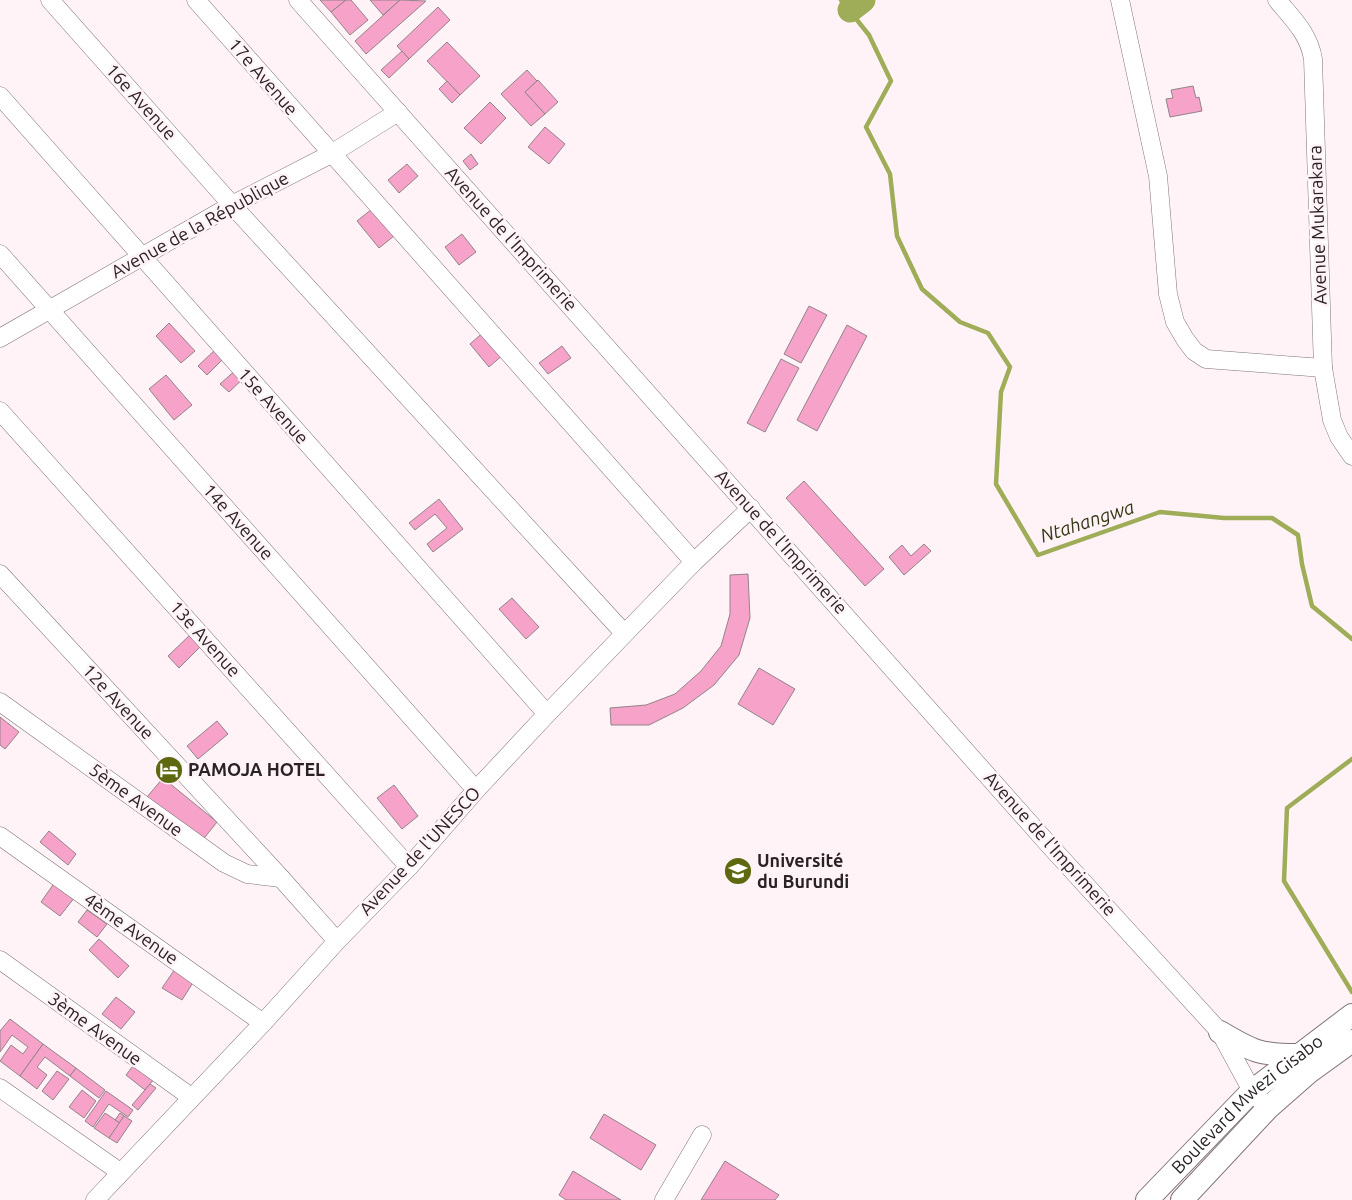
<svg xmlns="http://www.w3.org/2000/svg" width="1352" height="1200" viewBox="0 0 1352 1200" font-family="Ubuntu,sans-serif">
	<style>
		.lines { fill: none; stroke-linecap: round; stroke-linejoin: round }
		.stream { stroke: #9fad58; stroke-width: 4.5 }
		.river { stroke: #9fad58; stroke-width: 25 }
		.building { fill: #f7a2c8; stroke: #918489 }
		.minor-casing { stroke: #807479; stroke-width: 19 }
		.major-casing { stroke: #807479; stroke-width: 24 }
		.minor { stroke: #fff; stroke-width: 18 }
		.major { stroke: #fff; stroke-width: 22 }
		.labels { text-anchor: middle; stroke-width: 5; stroke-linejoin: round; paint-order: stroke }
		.street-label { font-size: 18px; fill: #292326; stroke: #fff3f8 }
		.poi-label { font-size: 18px; font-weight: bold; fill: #292326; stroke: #fff3f8; text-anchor: start }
		.water-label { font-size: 19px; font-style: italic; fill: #343915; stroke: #fff3f8 }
	</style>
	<rect width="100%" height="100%" fill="#fff3f8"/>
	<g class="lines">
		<!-- stream -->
		<g class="stream">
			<polyline points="841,0 869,35 891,81 866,127 890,174 897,236 922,289 960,322 988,333 1010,367 1001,392 996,484 1038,555 1160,512 1224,518 1272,518 1298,535 1302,564 1312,606 1352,639"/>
			<polyline points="1352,759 1287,808 1284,881 1352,992"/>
		</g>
		<!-- river -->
		<polyline class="river" points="850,10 863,0"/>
	</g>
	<!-- building -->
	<g class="building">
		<polygon points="320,0 346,0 331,12"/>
		<polygon points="346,0 351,0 368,20 350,35 331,12"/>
		<polygon points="370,0 400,0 383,15"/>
		<polygon points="400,0 426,1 366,54 355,41"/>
		<polygon points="438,7 450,20 409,59 397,46"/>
		<polygon points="447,42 480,76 460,95 427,61"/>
		<polygon points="402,51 409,59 389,78 381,70"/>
		<polygon points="527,70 537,81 525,92 545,114 531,126 501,94"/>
		<polygon points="538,80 558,102 545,114 525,92"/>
		<polygon points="447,81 460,95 452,103 439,89"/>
		<polygon points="1193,86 1196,98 1199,97 1202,111 1170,117 1166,99 1173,98 1171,90"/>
		<polygon points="490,102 506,118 481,144 464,128"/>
		<polygon points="545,127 565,144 549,164 528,147"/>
		<polygon points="471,154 478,164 470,170 463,161"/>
		<polygon points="407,164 418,176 399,193 388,180"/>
		<polygon points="372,209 394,236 379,248 357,221"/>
		<polygon points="462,234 476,252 459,265 445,247"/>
		<polygon points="809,306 827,315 801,363 784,354"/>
		<polygon points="169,323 195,351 181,363 156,336"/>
		<polygon points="847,325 867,336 817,431 797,420"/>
		<polygon points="486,330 505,353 489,367 470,344"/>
		<polygon points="562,346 571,358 548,374 539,363"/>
		<polygon points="217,348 225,357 207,375 198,366"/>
		<polygon points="781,359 799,368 765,432 747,423"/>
		<polygon points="238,368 246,376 229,392 220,384"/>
		<polygon points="166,375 192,405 174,420 149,389"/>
		<polygon points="804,481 884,569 865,586 786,498"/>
		<polygon points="439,499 463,529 433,552 427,544 447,528 435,514 415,530 409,523"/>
		<polygon points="924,544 931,551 904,575 889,557 902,545 911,556"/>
		<polygon points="748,574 750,618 739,655 714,685 683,708 649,725 611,725 610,708 646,705 675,694 701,671 721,646 730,614 730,575"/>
		<polygon points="512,598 539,627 526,639 499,609"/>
		<polygon points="192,633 203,644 179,668 168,656"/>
		<polygon points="759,668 795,689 773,725 738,704"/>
		<polygon points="0,717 19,732 5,749 0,745"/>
		<polygon points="217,721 228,734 198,759 187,746"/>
		<polygon points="163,778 217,822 201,842 147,797"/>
		<polygon points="394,785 418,816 402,829 377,798"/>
		<polygon points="49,831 76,854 68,865 40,842"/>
		<polygon points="55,882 75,897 60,916 41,902"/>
		<polygon points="87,910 107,924 97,937 78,922"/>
		<polygon points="99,939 129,966 118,978 89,950"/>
		<polygon points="175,969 194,981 182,1000 162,988"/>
		<polygon points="116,997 135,1012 121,1029 102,1014"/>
		<polygon points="10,1019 43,1044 20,1076 0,1061 11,1045 23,1054 28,1047 12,1035 0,1052 0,1031"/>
		<polygon points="43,1044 76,1068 70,1076 45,1057 37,1067 47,1075 37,1089 20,1076"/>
		<polygon points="136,1062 155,1078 145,1090 126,1075"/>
		<polygon points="76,1068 105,1090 99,1098 70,1076"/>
		<polygon points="57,1071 69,1079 53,1100 42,1091"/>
		<polygon points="150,1084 156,1088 138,1110 132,1105"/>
		<polygon points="82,1090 96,1101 84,1118 69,1107"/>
		<polygon points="106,1091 133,1110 128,1117 109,1104 93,1127 85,1121"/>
		<polygon points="105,1113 120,1123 109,1138 94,1128"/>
		<polygon points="120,1113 124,1116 120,1123 115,1120"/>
		<polygon points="604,1114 656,1145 641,1170 590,1138"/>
		<polygon points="124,1116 132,1121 117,1143 109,1138"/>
		<polygon points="725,1161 779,1195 775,1200 701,1200"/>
		<polygon points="573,1171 621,1200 566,1200 559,1195"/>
	</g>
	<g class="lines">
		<defs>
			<g id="minor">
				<polyline points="50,0 232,205 624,633"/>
				<polyline points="196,0 694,562"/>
				<polyline points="298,0 1050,846 1220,1032 1252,1091 1268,1108"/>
				<polyline points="1120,0 1158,176 1168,294 1175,322 1185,339 1194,351 1206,359 1323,368"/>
				<path d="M1277,0C1293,19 1309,34 1313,59L1323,368L1332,420L1339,437L1352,456"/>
				<polyline points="0,96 547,714"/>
				<polyline points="0,254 476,790"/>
				<polyline points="0,338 232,205 331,154 398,112"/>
				<polyline points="0,411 409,867"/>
				<polyline points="0,574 281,878 337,941"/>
				<polyline points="0,702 224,863 247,874 281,878"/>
				<polyline points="0,836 263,1023"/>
				<polyline points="0,960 191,1097"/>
				<polyline points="0,1088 120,1172"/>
				<polyline points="95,1200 263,1023 337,941 409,867 476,790 547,714 694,562 751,508"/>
				<polyline points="664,1200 702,1135"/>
			</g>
			<g id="major">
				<path d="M1220,1032C1252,1051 1259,1055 1297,1055"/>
				<path id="s1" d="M1147,1200L1252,1091L1352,1015"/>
				<polyline points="1182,1200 1268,1108 1309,1072 1352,1041"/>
			</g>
		</defs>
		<!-- minor casing -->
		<use href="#minor" class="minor-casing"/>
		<!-- major casing -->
		<use href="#major" class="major-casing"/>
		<!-- minor -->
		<use href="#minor" class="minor"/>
		<!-- major -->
		<use href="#major" class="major"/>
	</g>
	<!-- icons -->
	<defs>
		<symbol id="hotel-disc" viewBox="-11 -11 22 22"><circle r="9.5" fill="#5e690f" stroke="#fff3f8"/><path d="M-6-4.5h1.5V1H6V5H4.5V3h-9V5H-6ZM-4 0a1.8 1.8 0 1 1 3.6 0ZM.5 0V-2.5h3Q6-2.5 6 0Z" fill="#fff"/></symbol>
		<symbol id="university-disc" viewBox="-11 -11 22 22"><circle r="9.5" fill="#5e690f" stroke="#fff3f8"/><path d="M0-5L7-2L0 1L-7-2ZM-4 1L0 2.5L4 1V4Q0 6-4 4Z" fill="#fff"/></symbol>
	</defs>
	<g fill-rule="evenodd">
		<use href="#hotel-disc" x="153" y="754" width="32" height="32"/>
		<use href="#university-disc" x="722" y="855" width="32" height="32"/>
	</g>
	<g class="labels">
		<!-- street labels -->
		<g class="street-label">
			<text transform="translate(263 77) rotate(49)" y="6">17e Avenue</text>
			<text transform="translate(141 102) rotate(48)" y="6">16e Avenue</text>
			<text transform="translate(200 225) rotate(-29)" y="6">Avenue de la République</text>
			<text transform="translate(1318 225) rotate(-92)" y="6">Avenue Mukarakara</text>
			<text transform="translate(511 239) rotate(48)" y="6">Avenue de l'Imprimerie</text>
			<text transform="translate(273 406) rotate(48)" y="6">15e Avenue</text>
			<text transform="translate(238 522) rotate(48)" y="6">14e Avenue</text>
			<text transform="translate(781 542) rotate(48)" y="6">Avenue de l'Imprimerie</text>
			<text transform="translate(205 639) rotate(48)" y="6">13e Avenue</text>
			<text transform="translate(118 702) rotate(47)" y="6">12e Avenue</text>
			<text transform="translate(136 800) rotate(36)" y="6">5ème Avenue</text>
			<text transform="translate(1050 844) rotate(48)" y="6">Avenue de l'Imprimerie</text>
			<text transform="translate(420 851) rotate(-47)" y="6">Avenue de l'UNESCO</text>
			<text transform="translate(131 929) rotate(35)" y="6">4ème Avenue</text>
			<text transform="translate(95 1029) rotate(36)" y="6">3ème Avenue</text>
			<text dy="6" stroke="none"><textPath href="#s1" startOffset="139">Boulevard Mwezi Gisabo</textPath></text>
		</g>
		<!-- poi labels -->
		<g class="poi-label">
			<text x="188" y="776">PAMOJA HOTEL</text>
			<text x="757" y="867">Université<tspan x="757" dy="21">du Burundi</tspan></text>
		</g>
		<!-- water labels -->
		<g class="water-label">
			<text transform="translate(1087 521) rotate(-18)" y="7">Ntahangwa</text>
		</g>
	</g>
</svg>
